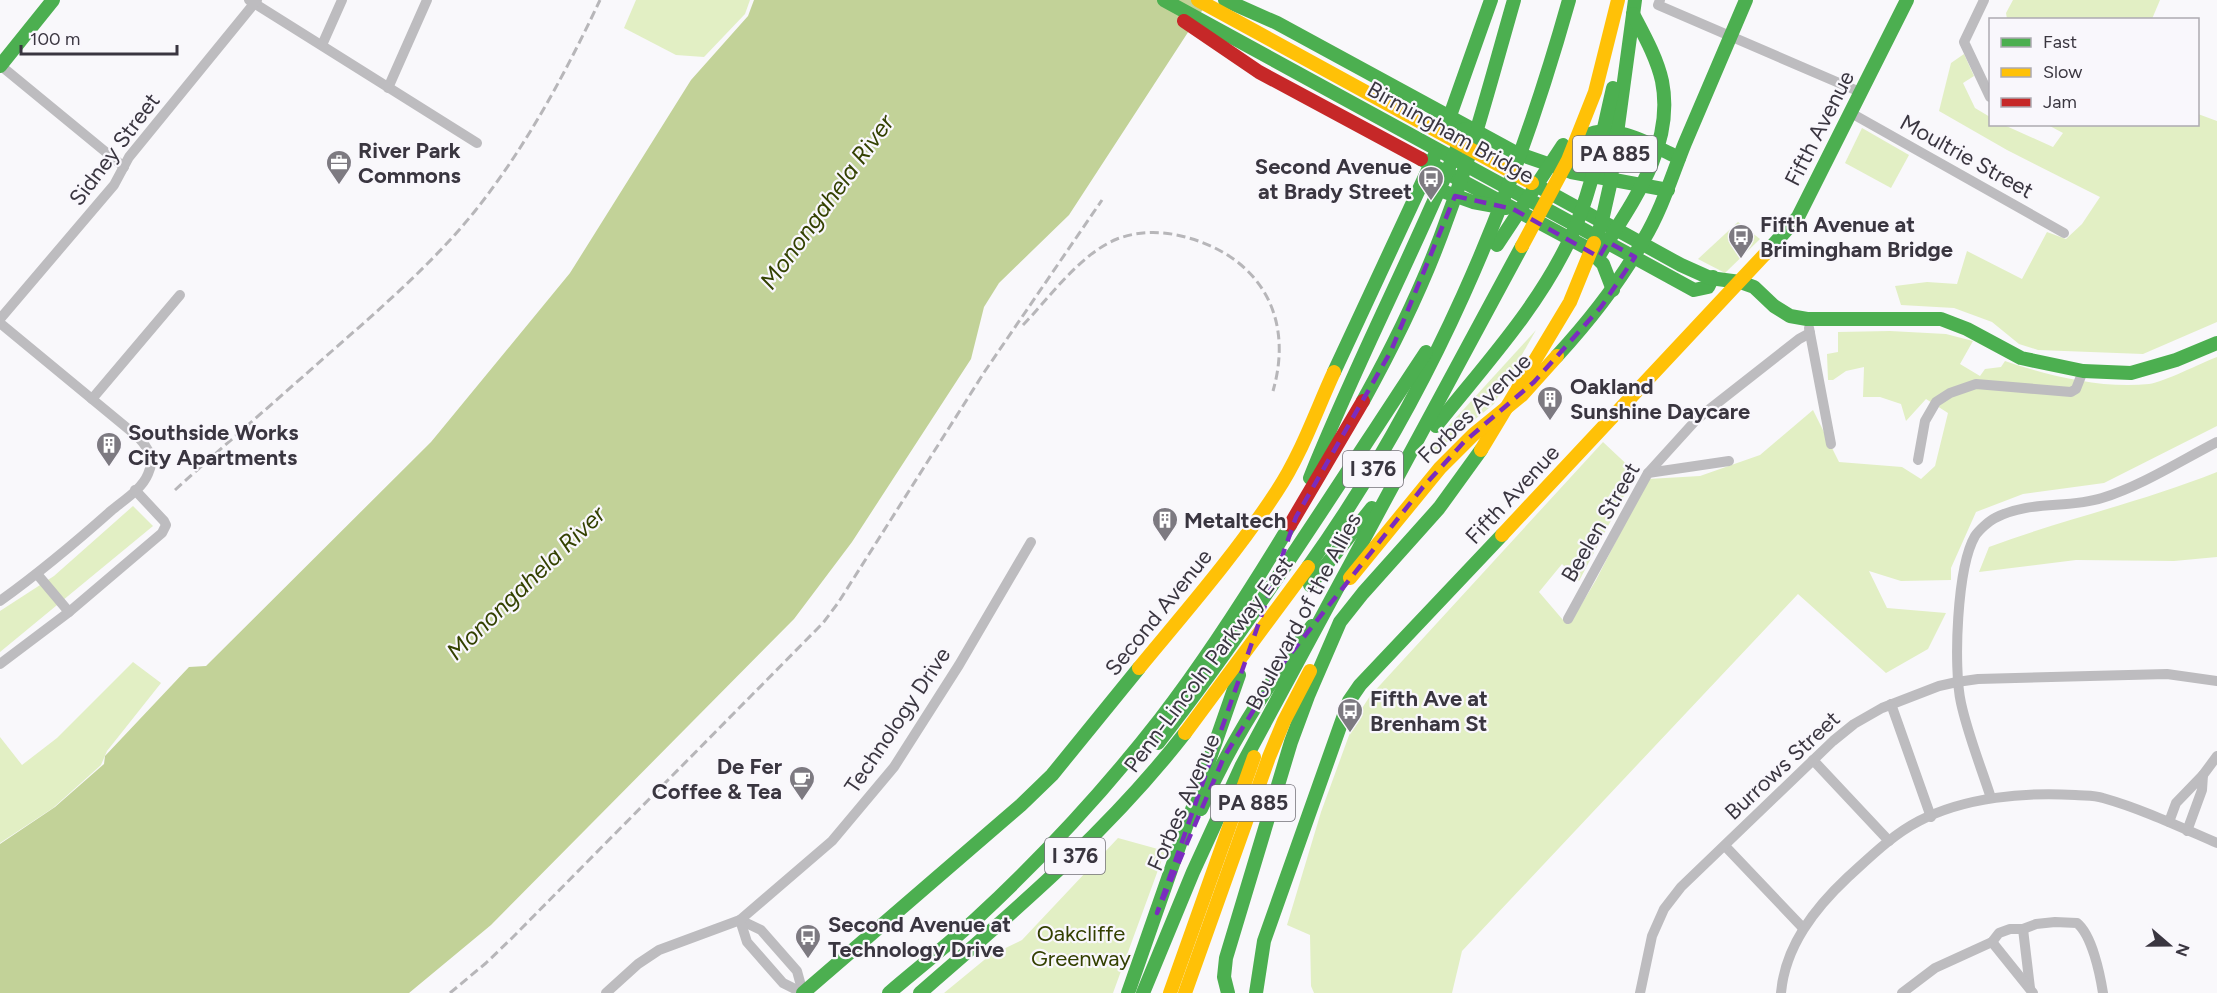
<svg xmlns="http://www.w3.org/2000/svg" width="2217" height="993" viewBox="0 0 2217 993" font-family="Figtree,sans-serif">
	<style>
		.green { fill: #e2efc4 }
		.water { fill: #c2d298 }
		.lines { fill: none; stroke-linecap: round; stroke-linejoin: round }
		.street { stroke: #bdbcbf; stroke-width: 10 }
		.fast { stroke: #4caf50; stroke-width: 14 }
		.slow { stroke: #ffc107; stroke-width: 14 }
		.jam { stroke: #c62828; stroke-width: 14 }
		.rail { stroke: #b7b6b9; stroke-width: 3; stroke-dasharray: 9 4.5; stroke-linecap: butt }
		.marked { fill: none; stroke: #7b2cbf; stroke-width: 4.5; stroke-dasharray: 12 8; stroke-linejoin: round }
		.labels { text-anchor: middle; stroke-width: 4.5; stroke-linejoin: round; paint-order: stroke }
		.shield { fill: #f9f7fc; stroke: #737078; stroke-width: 1.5 }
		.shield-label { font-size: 21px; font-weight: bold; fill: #3a3640 }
		.street-label { font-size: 22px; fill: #3a3640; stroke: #f9f7fc }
		.poi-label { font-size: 22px; font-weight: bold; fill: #3a3640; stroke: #f9f7fc; text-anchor: start }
		.park-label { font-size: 22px; fill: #334000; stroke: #f9f7fc }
		.water-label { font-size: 24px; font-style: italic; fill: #334100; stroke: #f9f7fc }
	</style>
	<rect width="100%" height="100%" fill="#f9f8fb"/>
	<!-- green -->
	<g class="green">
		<polygon points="636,0 750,0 745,14 704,57 676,55 624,28"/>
		<polygon points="2013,0 2160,0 2152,19 2007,19 2006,13"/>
		<polygon points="1964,54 1974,76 1963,83 1975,108 1990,117 1990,124 2004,125 2053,147 2063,133 2048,125 2198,124 2198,114 2217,121 2217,322 2143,354 2038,350 2019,344 1992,322 1954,308 1901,305 1895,286 1927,282 1957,284 1967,251 2022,279 2047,232 2066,239 2082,224 2100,197 2007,150 1939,111 1951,63"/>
		<polygon points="1862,128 1909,155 1891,188 1845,163"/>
		<polygon points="1738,222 1760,239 1725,273 1698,259"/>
		<polygon points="1536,330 1494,404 1431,455 1430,449 1442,433"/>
		<path d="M1890,331L1946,334L1973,341L1960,364L1980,376L1985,369L2001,367L2005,361C2049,376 2102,389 2149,384C2164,382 2201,363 2217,357V426L2104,483L2023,494L1976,512L1951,568V580L1901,581L1869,571L1887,608L1946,613L1928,649L1886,673L1798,594L1462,951L1452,993H1314L1311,986L1310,935L1287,925L1321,812L1355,719L1370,696L1603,442L1636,473L1579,581L1562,564L1539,592L1563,620H1572L1596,580L1648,479L1700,476L1760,455L1813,410L1839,462L1902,467L1921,479L1935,466L1948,413L1926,399L1906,421L1901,404L1880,397H1863L1864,367L1846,371L1833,380H1828L1827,354L1838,352V332Z"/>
		<path d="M2217,472V557L2174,561L2076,560L1979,572L1989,547C2064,519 2142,502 2217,472Z"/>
		<polygon points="133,506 153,526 0,652 0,611 54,576"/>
		<polygon points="133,662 161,683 107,751 101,765 53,808 0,843 0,737 22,765 57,738"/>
		<polygon points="1118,838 1165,851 1113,993 944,993 989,956 1022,940"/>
	</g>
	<!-- water -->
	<polygon class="water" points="754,0 1209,0 1069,215 999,283 984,307 971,359 852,542 794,619 491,925 409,993 0,993 0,844 55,807 104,764 105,756 189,667 206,666 431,442 570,273 691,80 748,16"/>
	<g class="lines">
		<!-- street -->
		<g class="street">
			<polyline points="249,0 477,143"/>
			<polyline points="1660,0 1658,5 1860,92"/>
			<polyline points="1984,0 1964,42 1990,97"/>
			<polyline points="322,45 342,0"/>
			<polyline points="0,65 124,167"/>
			<polyline points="388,88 427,0"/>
			<polyline points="1851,113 2064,233"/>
			<polyline points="0,319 114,185 129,157 257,0"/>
			<path d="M0,323L138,437C148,447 155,460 148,474C142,489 124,500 112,510C76,542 39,573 0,601"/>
			<polyline points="1809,328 1831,444"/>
			<polyline points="92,399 180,295"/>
			<polyline points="1918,460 1925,421 1936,402 1950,393 1976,384 2071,392 2076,389 2083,371"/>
			<polyline points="1648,473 1729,461"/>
			<polyline points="37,574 69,612"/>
			<polyline points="1568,619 1648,473 1697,419 1799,339 1810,333"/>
			<polyline points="0,664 69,612 162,533 166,525 164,521 135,490"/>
			<polyline points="1891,704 1931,817"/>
			<polyline points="1813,760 1889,841"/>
			<polyline points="2203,775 2217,756"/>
			<path d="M1991,798C1981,767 1968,735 1961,703C1953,667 1957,567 1975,536C1979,530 1989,521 1995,518C2029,500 2067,509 2102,498C2141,486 2180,461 2217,442"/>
			<polyline points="2169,822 2176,803 2203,775 2202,790 2187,831"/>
			<polyline points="1725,846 1803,928"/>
			<polyline points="740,920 761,930 797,971 803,993"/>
			<polyline points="740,920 747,942 783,983 803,993"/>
			<polyline points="2023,929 2030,988"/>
			<polyline points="1992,942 2033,993"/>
			<polyline points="606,993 638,964 659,950 740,920 832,841 894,767 959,665 1031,542"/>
			<polyline points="1640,993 1652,936 1664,909 1681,887 1833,741 1854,724 1882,708 1939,686 1957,682 1978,679 2167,674 2217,681"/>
			<path d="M1781,993C1785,946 1815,908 1848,877C1870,857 1892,835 1919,821C1965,797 2025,792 2075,795C2084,796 2094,795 2103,798C2142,809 2180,827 2217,843"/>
			<path d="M1902,993L1935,968L1992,942L1999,933L2010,929H2023L2036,924L2055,922L2077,923C2092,935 2100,974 2103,993"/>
		</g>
		<!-- fast -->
		<g class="fast">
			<polyline points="1164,0 1694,290 1708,287 1713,277"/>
			<polyline points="1225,0 1277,23 1516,153 1571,172 1668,190"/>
			<polyline points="0,66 53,0"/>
			<polyline points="1446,127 1491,0"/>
			<path d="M1575,145C1578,142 1582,138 1586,136C1612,121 1655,147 1679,158"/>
			<polyline points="1421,159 1587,248 1603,264 1613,290"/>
			<polyline points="1532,183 1681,265 1710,278 1740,282"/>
			<polyline points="1445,192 1473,202 1506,208"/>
			<polyline points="1594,243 1601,225 1610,185 1635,0"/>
			<polyline points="1497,245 1563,145"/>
			<polyline points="1766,253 1798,217 1907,0"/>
			<path d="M1600,254C1632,203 1675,146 1662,81C1657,58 1644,35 1633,14"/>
			<polyline points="1740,282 1754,287 1774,306 1790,316 1807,319 1941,319 1967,329 2021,358 2083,371 2131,373 2176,360 2217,343"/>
			<path d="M1557,356C1590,320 1620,282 1644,239C1662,209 1672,175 1685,143C1705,95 1726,48 1746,0"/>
			<polyline points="1334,372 1435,155"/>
			<path d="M1363,401C1395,343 1425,282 1447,219C1474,147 1493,73 1514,0"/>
			<path d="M1436,426C1483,367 1536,310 1569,241C1592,193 1601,139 1613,88"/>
			<path d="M1310,478C1357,360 1417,247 1465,129"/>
			<path d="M1308,567C1431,395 1512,203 1569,0"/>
			<polyline points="1310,585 1372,508"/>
			<path d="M1158,743C1255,619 1339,483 1426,352"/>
			<path d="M1201,809C1230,743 1268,683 1312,626"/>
			<polyline points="803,993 1021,805 1052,775 1139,668"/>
			<path d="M889,993C918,968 948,945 976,919C1043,857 1105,790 1161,718C1208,657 1250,591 1290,525"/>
			<path d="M920,993C1014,911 1108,832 1185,733"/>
			<polyline points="1128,993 1239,675"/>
			<polyline points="1143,993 1193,872 1242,765 1522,246"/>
			<polyline points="1228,993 1224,977 1226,958 1291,742 1308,696 1340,622 1363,593 1439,508 1481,450"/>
			<polyline points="1256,993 1264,941 1349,701 1360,685 1502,535"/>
		</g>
		<!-- slow -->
		<g class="slow">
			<polyline points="1198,0 1532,183"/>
			<polyline points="1522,246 1568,160 1595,92 1618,0"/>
			<polyline points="1481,450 1570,302 1594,243"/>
			<polyline points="1502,535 1766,253"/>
			<polyline points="1350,578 1440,468 1473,435 1522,395 1557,356"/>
			<path d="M1139,668C1186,611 1236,554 1277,491C1301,455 1316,411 1334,372"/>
			<polyline points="1185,733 1308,567"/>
			<polyline points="1170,993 1254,757"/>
			<polyline points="1185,993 1269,757 1284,721 1310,671"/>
		</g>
		<!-- jam -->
		<g class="jam">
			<polyline points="1184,21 1259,72 1421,159"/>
			<polyline points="1290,525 1363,401"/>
		</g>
		<!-- rail -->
		<g class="rail">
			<path d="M1023,325C1050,297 1080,254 1117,239C1141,230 1165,231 1189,238C1261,259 1294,318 1273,391"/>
			<path d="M175,490C227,443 280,397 332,351C382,307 433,263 475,211C526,147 565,74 600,0"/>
			<polyline points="450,993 486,963 513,937 823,623 838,603 985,371 1102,200"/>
		</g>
	</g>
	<!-- marked area -->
	<path class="marked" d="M1455,196L1513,209L1599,257L1608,242L1635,257L1601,307L1534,382L1464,442L1423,487L1284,662L1224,757L1157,913L1296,517L1391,351Z"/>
	<!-- icons -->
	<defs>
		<symbol id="office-pin" viewBox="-11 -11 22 30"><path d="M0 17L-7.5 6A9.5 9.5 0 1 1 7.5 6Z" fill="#7d7a81" stroke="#f9f7fc"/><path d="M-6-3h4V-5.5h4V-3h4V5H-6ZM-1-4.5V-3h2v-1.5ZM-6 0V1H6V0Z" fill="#fff"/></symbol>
		<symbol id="bus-pin" viewBox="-11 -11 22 30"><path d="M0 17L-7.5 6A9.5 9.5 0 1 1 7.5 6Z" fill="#7d7a81" stroke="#f9f7fc"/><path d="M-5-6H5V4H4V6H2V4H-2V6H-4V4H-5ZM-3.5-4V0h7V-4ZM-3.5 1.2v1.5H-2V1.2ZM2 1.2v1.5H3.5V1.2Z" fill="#fff"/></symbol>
		<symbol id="building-pin" viewBox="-11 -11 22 30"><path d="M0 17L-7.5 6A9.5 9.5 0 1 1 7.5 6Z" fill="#7d7a81" stroke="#f9f7fc"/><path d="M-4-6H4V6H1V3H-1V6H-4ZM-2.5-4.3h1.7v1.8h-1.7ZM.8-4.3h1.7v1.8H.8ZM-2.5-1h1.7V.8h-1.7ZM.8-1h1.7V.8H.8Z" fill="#fff"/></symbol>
		<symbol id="cafe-pin" viewBox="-11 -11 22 30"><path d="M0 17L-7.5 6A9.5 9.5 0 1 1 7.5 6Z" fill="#7d7a81" stroke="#f9f7fc"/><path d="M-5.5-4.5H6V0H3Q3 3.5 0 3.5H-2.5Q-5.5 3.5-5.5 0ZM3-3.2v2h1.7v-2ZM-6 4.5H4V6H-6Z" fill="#fff"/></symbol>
	</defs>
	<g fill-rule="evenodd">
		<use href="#office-pin" x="324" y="148" width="30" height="40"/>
		<use href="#bus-pin" x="1416" y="164" width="30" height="40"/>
		<use href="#bus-pin" x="1726" y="222" width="30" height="40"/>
		<use href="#building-pin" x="1535" y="384" width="30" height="40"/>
		<use href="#building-pin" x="94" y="430" width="30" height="40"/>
		<use href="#building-pin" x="1150" y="505" width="30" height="40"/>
		<use href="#bus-pin" x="1335" y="696" width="30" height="40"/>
		<use href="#cafe-pin" x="787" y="764" width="30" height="40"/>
		<use href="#bus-pin" x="793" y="922" width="30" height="40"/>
	</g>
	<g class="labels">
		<!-- shield labels -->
		<g class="shield">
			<rect x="1573" y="136" width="84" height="36" rx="4.5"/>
			<rect x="1343" y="451" width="60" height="36" rx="4.5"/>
			<rect x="1211" y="785" width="84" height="36" rx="4.5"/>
			<rect x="1045" y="838" width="60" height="36" rx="4.5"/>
		</g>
		<g class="shield-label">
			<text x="1615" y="161">PA 885</text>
			<text x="1373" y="476">I 376</text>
			<text x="1253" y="810">PA 885</text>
			<text x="1075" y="863">I 376</text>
		</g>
		<!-- street labels -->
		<g class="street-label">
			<text transform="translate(1819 128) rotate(-63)" y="8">Fifth Avenue</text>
			<text transform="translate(1451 132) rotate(29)" y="8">Birmingham Bridge</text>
			<text transform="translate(114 149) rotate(-53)" y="8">Sidney Street</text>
			<text transform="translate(1967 156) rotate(29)" y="8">Moultrie Street</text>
			<text transform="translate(1474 408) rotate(-44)" y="8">Forbes Avenue</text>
			<text transform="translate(1512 494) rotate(-47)" y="8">Fifth Avenue</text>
			<text transform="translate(1600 522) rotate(-60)" y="8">Beelen Street</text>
			<text transform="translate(1303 611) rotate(-62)" y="8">Boulevard of the Allies</text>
			<text transform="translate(1158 612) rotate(-51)" y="8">Second Avenue</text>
			<text transform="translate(1208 664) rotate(-53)" y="8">Penn-Lincoln Parkway East</text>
			<text transform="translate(897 720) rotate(-56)" y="8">Technology Drive</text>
			<text transform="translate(1782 765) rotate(-43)" y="8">Burrows Street</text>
			<text transform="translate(1183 802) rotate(-66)" y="8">Forbes Avenue</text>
		</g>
		<!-- poi labels -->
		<g class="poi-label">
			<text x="358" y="158">River Park<tspan x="358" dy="25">Commons</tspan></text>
			<text x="1412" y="174" text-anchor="end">Second Avenue<tspan x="1412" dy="25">at Brady Street</tspan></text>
			<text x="1760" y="232">Fifth Avenue at<tspan x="1760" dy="25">Brimingham Bridge</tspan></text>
			<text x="1570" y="394">Oakland<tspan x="1570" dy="25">Sunshine Daycare</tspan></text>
			<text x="128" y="440">Southside Works<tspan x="128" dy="25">City Apartments</tspan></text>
			<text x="1184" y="528">Metaltech</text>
			<text x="1370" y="706">Fifth Ave at<tspan x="1370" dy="25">Brenham St</tspan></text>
			<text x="782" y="774" text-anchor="end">De Fer<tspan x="782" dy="25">Coffee &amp; Tea</tspan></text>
			<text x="828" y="932">Second Avenue at<tspan x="828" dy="25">Technology Drive</tspan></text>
		</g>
		<!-- park labels -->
		<g class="park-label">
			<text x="1081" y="941">Oakcliffe<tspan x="1081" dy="25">Greenway</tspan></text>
		</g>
		<!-- water labels -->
		<g class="water-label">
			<text transform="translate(827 202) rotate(-54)" y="8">Monongahela River</text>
			<text transform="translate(526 583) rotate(-44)" y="8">Monongahela River</text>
		</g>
	</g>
	<!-- legend -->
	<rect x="1989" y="18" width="210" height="108" fill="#f9f7fc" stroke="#adaab1" stroke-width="1.5"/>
	<rect x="2001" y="38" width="30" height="9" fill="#4caf50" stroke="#adaab1" stroke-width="1.5"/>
	<text x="2043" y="48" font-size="18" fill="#3a3640">Fast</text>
	<rect x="2001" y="68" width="30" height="9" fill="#ffc107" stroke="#adaab1" stroke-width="1.5"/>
	<text x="2043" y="78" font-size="18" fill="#3a3640">Slow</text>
	<rect x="2001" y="98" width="30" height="9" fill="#c62828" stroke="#adaab1" stroke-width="1.5"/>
	<text x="2043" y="108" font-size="18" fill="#3a3640">Jam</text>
	<!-- north arrow -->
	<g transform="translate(2169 945) rotate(110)" stroke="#f9f7fc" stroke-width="4.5" paint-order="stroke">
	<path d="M0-4.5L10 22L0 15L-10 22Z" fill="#3a3640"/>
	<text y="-9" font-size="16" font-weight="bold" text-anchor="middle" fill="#3a3640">N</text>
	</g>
	<!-- scale -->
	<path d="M21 45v9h156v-9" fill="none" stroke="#3a3640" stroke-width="3"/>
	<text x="30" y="45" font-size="18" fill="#3a3640" stroke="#f9f7fc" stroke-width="4.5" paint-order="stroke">100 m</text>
</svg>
